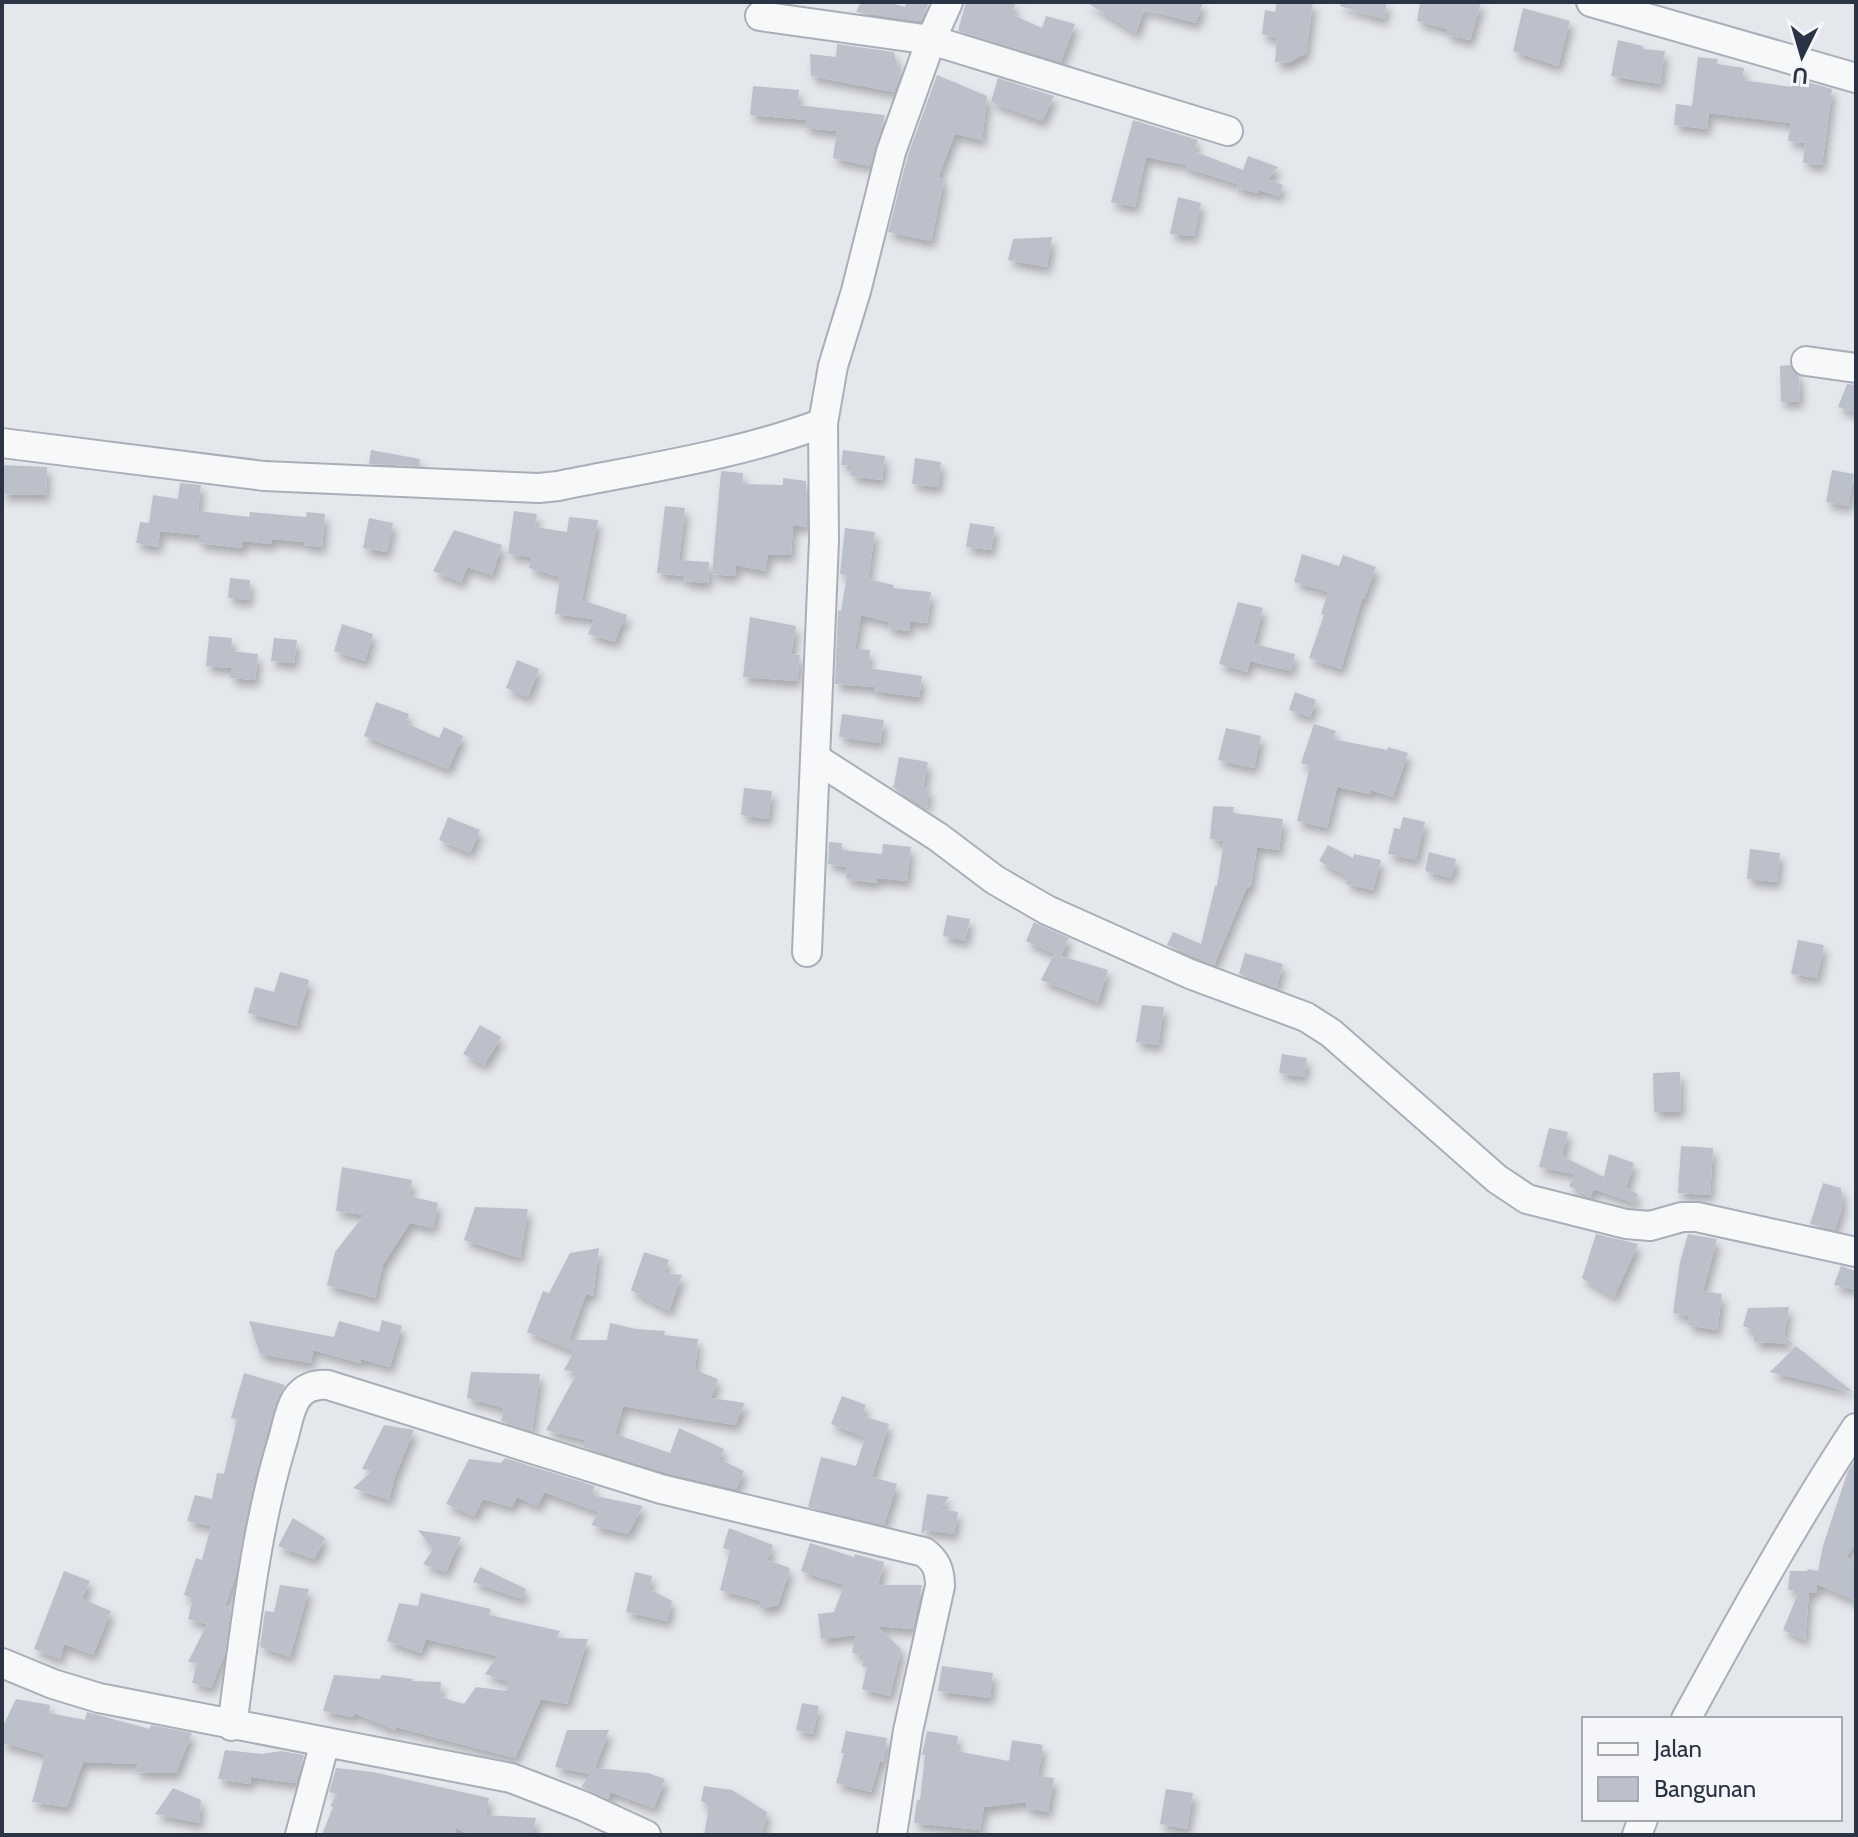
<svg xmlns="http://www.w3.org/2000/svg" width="1858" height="1837" viewBox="0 0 1858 1837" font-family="Cabin,sans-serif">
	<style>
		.building { fill: #bbc0ca; filter: url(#shadow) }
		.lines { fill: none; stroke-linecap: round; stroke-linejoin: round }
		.minor-casing { stroke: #a9aeb7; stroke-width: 32 }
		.minor { stroke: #f7f8fa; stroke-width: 28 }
	</style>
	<defs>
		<filter id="shadow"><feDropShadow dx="4" dy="7" stdDeviation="4" flood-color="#0004"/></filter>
	</defs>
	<rect width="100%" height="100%" fill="#e4e7ec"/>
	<!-- building -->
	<g class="building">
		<polygon points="861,2 888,2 905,7 906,2 929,2 921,21 856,12"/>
		<polygon points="966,2 1016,2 1011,14 1042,28 1046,16 1075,24 1061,62 958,31"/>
		<polygon points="1086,2 1203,2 1196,23 1144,9 1136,33"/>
		<polygon points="1277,2 1313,2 1306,53 1288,63 1275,62 1277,38 1262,34 1265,10 1275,12"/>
		<polygon points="1341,2 1387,2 1384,19 1340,6"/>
		<polygon points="1420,2 1481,2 1470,40 1447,35 1448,29 1417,21"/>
		<polygon points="1523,8 1570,21 1558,66 1513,51"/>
		<polygon points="1618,40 1643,46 1643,49 1665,51 1660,84 1611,76"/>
		<polygon points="837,44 894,52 900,76 894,92 811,76 810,54 836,57"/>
		<polygon points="1698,57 1718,59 1717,64 1744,68 1742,80 1792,87 1793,78 1832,89 1822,165 1803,163 1805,143 1788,141 1791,123 1709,113 1707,129 1674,125 1676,104 1692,106"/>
		<polygon points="937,75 987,96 982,140 955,134 938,177 944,180 931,241 888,232 908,155"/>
		<polygon points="998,78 1054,96 1042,121 991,102"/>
		<polygon points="753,86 799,90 797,105 885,115 870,166 833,158 837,131 805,128 807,120 750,115"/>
		<polygon points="1133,120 1198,140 1193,151 1243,170 1248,156 1278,167 1268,179 1283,185 1279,196 1259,190 1258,193 1236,188 1238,184 1186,168 1187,165 1146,157 1135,207 1111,202"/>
		<polygon points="1178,197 1201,203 1194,236 1170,234"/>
		<polygon points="1052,237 1047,267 1008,260 1013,239"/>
		<polygon points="1790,365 1799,376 1800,401 1781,402 1780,366"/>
		<polygon points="1847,384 1856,385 1856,413 1838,407"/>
		<polygon points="371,450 420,459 419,466 369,464"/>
		<polygon points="843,450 885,456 882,480 851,476 852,466 841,465"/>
		<polygon points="915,458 941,462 938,487 912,484"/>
		<polygon points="2,465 47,467 46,495 2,494"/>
		<polygon points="1832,470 1854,474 1848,506 1826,502"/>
		<polygon points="721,471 743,473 742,484 783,485 783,478 806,481 807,527 793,525 791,555 768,554 765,571 736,565 735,576 712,574"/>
		<polygon points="180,483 201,485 198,511 249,517 250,512 306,517 307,512 325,514 322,547 304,545 304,542 272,539 271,544 243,541 243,548 216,545 199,543 199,535 160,531 158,547 136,543 140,522 149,523 153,495 178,499"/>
		<polygon points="665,506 685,508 679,560 709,562 708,583 683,581 683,576 657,573"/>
		<polygon points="514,511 537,514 535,527 567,532 569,517 598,520 582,600 627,615 625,623 622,622 615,642 588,634 594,619 555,614 560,577 529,568 532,557 508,554"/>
		<polygon points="369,518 393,523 387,552 363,548"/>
		<polygon points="970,523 995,527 991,550 966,547"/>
		<polygon points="845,528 875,532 868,579 894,585 893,588 931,592 927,623 910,621 909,631 888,628 889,622 861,615 855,649 870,650 868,668 922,676 919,697 874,691 874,687 835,684 838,610 841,611 847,575 840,574"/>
		<polygon points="454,530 502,545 492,575 467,567 461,582 433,571"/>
		<polygon points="1302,554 1339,566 1343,555 1376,567 1364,599 1362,599 1341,669 1309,658 1324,615 1321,614 1328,592 1294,582"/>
		<polygon points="230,578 250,580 249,600 228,598"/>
		<polygon points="1238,602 1263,608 1254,644 1295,654 1291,671 1250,661 1247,672 1219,664"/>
		<polygon points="750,617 796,626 791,654 800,655 797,681 743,677"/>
		<polygon points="342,624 373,634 365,661 334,651"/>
		<polygon points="209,636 232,638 231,651 258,654 255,680 231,678 231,668 206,666"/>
		<polygon points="274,638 297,640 294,663 271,661"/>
		<polygon points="517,660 539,669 528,697 506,688"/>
		<polygon points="1295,692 1316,700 1310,717 1289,710"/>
		<polygon points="376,702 409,714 406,723 439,738 444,727 463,736 448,769 364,736"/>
		<polygon points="842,714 884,720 880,743 839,737"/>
		<polygon points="1314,724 1336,731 1333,739 1387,750 1388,747 1408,753 1393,797 1371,790 1370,794 1337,787 1327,828 1297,821 1310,766 1301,763"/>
		<polygon points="1226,728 1261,736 1254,768 1218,760"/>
		<polygon points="899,757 928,762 923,788 929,789 927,808 892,787 894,785"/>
		<polygon points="744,788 772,791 768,819 741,815"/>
		<polygon points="1213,806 1234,807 1233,813 1283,819 1279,850 1257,847 1251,885 1246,889 1214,965 1167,945 1173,932 1201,944 1215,886 1217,886 1224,841 1210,839"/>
		<polygon points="448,817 480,830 470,853 439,840"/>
		<polygon points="1403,817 1425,822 1416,860 1388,854 1394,828 1400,829"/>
		<polygon points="829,842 842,843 842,850 882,854 883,844 911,847 907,881 877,878 877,883 846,879 847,867 828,864"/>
		<polygon points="1328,845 1353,858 1354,854 1381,860 1373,890 1346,884 1348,877 1319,861"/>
		<polygon points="1750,849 1780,853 1777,882 1747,879"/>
		<polygon points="1429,852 1456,859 1451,878 1425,871"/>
		<polygon points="947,915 970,919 965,941 943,936"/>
		<polygon points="1034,922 1069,938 1061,956 1108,970 1098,1002 1041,980 1054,954 1026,941"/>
		<polygon points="1798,940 1824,945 1817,978 1791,974"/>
		<polygon points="1245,953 1283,964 1276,988 1239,974"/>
		<polygon points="280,972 309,980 296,1026 248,1013 255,987 274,992"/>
		<polygon points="1142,1005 1164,1007 1158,1045 1136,1042"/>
		<polygon points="480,1025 501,1037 484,1065 463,1054"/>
		<polygon points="1282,1054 1307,1058 1304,1077 1279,1073"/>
		<polygon points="1680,1072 1681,1111 1654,1112 1653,1073"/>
		<polygon points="1549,1128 1568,1132 1562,1156 1604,1177 1609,1154 1634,1163 1626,1188 1638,1194 1634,1203 1594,1189 1590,1197 1569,1186 1575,1174 1539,1167"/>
		<polygon points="1681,1146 1713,1148 1710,1195 1678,1193"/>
		<polygon points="342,1167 412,1180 409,1196 438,1203 433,1228 410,1223 383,1264 375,1298 327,1285 335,1252 364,1215 336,1211"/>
		<polygon points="1823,1183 1841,1188 1843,1204 1835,1230 1810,1224"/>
		<polygon points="475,1207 528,1209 520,1258 464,1240"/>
		<polygon points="1596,1234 1638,1244 1614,1297 1582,1278"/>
		<polygon points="1688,1234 1717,1239 1703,1291 1722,1294 1717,1330 1688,1325 1688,1316 1673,1313 1680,1262"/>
		<polygon points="599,1248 593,1296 586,1294 569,1340 607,1340 610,1323 636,1329 665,1331 664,1335 698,1339 695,1370 718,1379 711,1398 745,1403 735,1425 623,1406 615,1434 670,1453 679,1428 724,1449 719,1459 744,1471 736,1489 674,1475 583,1447 585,1440 546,1430 577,1373 564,1370 574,1351 527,1332 543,1291 549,1293 570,1253"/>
		<polygon points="644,1252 669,1260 664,1273 682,1275 669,1311 631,1290"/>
		<polygon points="1841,1266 1856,1271 1856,1290 1834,1285"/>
		<polygon points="1789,1307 1784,1336 1793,1344 1754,1342 1753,1330 1743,1326 1748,1308"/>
		<polygon points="382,1320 402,1326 390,1367 361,1359 360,1363 313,1350 311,1363 260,1354 249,1321 334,1337 339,1321 379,1332"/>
		<polygon points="1796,1346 1853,1392 1770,1372"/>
		<polygon points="471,1372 540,1374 532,1431 501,1421 504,1408 467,1398"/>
		<polygon points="244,1373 285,1385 275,1405 255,1477 236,1574 225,1606 231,1607 225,1653 211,1688 192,1683 197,1663 188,1662 207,1624 188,1619 193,1599 184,1595 196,1558 202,1560 211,1526 187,1521 195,1495 212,1499 217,1473 224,1474 237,1419 231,1418"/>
		<polygon points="842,1396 866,1405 862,1416 889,1424 872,1477 897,1484 884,1525 808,1507 821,1457 856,1466 865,1437 831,1424"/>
		<polygon points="384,1425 414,1430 395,1476 389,1500 353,1488 372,1471 362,1469"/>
		<polygon points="505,1458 595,1486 591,1495 643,1506 628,1534 591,1525 599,1512 544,1492 538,1506 517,1497 512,1507 483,1499 474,1516 446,1504 469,1459 501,1463"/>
		<polygon points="1856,1459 1856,1542 1846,1558 1856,1562 1856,1601 1817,1584 1817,1593 1809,1592 1805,1640 1783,1630 1799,1591 1788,1590 1790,1571 1807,1571 1808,1569 1818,1571 1823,1546 1848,1471"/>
		<polygon points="927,1494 949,1497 941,1509 958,1512 954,1534 926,1530 921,1534"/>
		<polygon points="293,1518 325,1538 314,1559 278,1546"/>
		<polygon points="729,1528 773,1545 767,1560 790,1568 778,1605 759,1609 761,1601 720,1590 730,1550 723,1548"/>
		<polygon points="418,1530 461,1537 446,1572 423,1564 433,1550"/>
		<polygon points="810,1543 854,1557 855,1554 884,1562 878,1585 922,1585 913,1629 877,1626 901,1649 890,1696 862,1689 867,1667 862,1666 864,1655 852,1653 856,1635 821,1639 818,1614 834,1612 844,1585 801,1571"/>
		<polygon points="480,1567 526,1589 522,1599 473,1582"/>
		<polygon points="64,1571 90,1581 82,1599 111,1611 93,1655 64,1644 60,1659 34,1649"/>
		<polygon points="635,1572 652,1576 649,1589 672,1601 667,1621 626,1612"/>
		<polygon points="280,1585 309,1589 290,1657 260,1647 265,1611 274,1612"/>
		<polygon points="421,1593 491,1609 489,1615 560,1631 556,1638 588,1639 567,1704 541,1699 515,1758 396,1727 395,1730 354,1713 353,1717 323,1711 334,1675 380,1679 382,1675 413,1679 412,1681 441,1682 440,1697 464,1704 476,1687 507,1691 509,1682 485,1674 497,1656 426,1639 421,1653 387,1641 399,1603 418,1606"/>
		<polygon points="942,1666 993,1673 990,1698 938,1691"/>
		<polygon points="16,1699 50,1705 49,1713 85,1720 87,1712 150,1729 151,1725 192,1733 176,1773 135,1772 138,1764 83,1762 67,1807 32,1802 45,1754 2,1743 2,1728"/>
		<polygon points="802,1703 819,1706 813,1734 796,1730"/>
		<polygon points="567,1730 609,1730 595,1768 648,1773 665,1779 654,1808 611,1792 608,1799 581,1787 591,1774 555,1767"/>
		<polygon points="846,1731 887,1738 883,1762 880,1761 871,1792 836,1783 844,1753 841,1753"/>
		<polygon points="927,1731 958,1736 956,1751 1009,1761 1012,1740 1043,1745 1038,1776 1054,1778 1048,1812 1026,1808 1027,1802 984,1807 980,1830 914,1823 917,1800 920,1800 925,1755 922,1755"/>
		<polygon points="225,1750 262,1754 281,1751 304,1755 296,1783 251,1777 250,1784 218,1779"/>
		<polygon points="336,1768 373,1772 489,1798 486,1815 536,1818 532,1835 471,1835 456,1828 455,1835 322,1835 333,1807 330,1806 338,1794 329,1792"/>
		<polygon points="704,1786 732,1790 767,1812 762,1835 704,1835 709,1806 701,1801"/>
		<polygon points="173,1788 201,1800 199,1823 155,1814"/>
		<polygon points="1166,1789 1193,1793 1187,1829 1160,1824"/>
	</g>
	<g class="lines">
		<defs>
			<g id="minor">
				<polyline points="1591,2 1856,78"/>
				<polyline points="760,16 931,40 1228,131"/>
				<polyline points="1806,361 1856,368"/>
				<path d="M2,443L264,476L539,488L558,486C647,468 738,455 823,423L833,366L856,291L891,152L931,40L948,2"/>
				<polyline points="815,758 938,837 995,880 1047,910 1190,974 1306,1017 1331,1033 1497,1179 1527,1199 1626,1224 1650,1226 1682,1217 1697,1217 1856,1252"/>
				<polyline points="807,952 824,540 823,423"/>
				<polyline points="2,1663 53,1684 99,1698 511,1778 583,1806 646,1835"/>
				<path d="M1686,1719C1740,1620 1794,1522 1856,1428"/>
				<path d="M232,1726C245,1632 254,1537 281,1446C286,1432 288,1412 296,1399C303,1388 315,1384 328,1385L661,1489L924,1552C936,1561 940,1570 940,1586L908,1731L892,1835"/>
				<polyline points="300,1835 325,1742"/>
				<polyline points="1637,1835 1643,1819"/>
			</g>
		</defs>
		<!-- minor casing -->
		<use href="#minor" class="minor-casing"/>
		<!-- minor -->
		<use href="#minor" class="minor"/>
	</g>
	<!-- border -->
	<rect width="1858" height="1837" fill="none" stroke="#2b3445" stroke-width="8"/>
	<!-- legend -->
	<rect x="1582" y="1717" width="260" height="104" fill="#f4f6f9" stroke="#a4a8b1" stroke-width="2"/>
	<rect x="1598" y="1743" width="40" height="12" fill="#f7f8fa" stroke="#a4a8b1" stroke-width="2"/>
	<text x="1654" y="1757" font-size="24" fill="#2b3445">Jalan</text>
	<rect x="1598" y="1777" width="40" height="24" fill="#bbc0ca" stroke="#a4a8b1" stroke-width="2"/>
	<text x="1654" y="1797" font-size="24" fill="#2b3445">Bangunan</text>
	<!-- north arrow -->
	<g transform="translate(1802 56) rotate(185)" stroke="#f4f6f9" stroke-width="6" paint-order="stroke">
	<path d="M0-6L14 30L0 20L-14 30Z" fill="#2b3445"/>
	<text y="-12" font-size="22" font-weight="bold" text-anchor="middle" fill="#2b3445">U</text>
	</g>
</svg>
